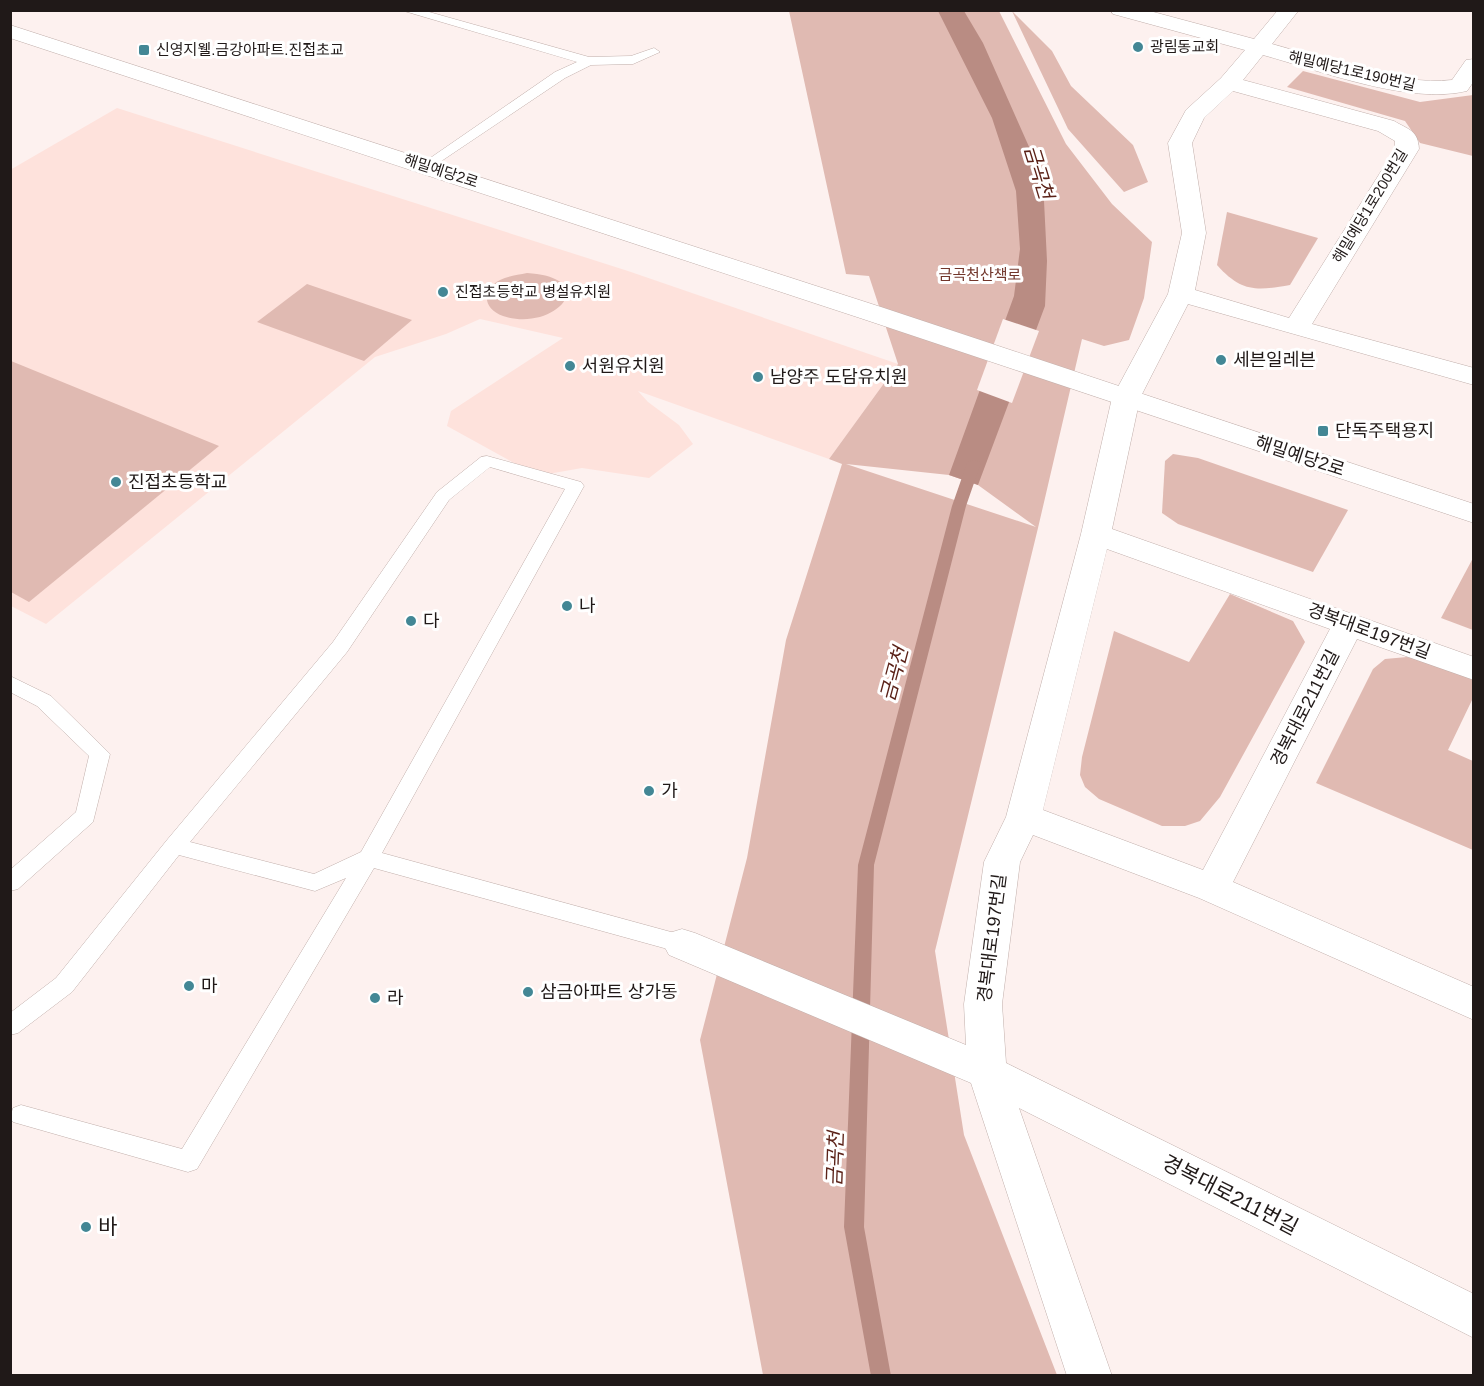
<svg xmlns="http://www.w3.org/2000/svg" width="1484" height="1386" viewBox="0 0 1484 1386" font-family="Arial,'Noto Sans KR',sans-serif">
	<style>
		.built { fill: #fee2dc }
		.green { fill: #e0bab2; fill-rule: evenodd }
		.water { fill: #b98c83 }
		.pier { fill: #fdf1ef }
		.lines { fill: none; stroke-linecap: round; stroke-linejoin: round }
		.stream { fill: #b98c83; fill-rule: evenodd }
		.service-casing { stroke: #c1afab; stroke-width: 1 }
		.minor-casing { stroke: #c1afab; stroke-width: 1 }
		.tertiary-casing { stroke: #c1afab; stroke-width: 1 }
		.service { fill: #fff; fill-rule: evenodd }
		.minor { fill: #fff; fill-rule: evenodd }
		.tertiary { fill: #fff; fill-rule: evenodd }
		.poi-dot { fill: #438795; stroke: #fff; stroke-width: 2 }
		.labels { text-anchor: middle; stroke-width: 6; stroke-linejoin: round; paint-order: stroke }
		.far-poi-label { font-size: 15px; fill: #201918; stroke: #fff; text-anchor: start }
		.far-street-label { font-size: 15px; fill: #201918; stroke: #fff }
		.far-park-label { font-size: 15px; fill: #72362b; stroke: #fff }
		.poi-label { font-size: 18px; fill: #201918; stroke: #fff; text-anchor: start }
		.street-label { font-size: 18px; fill: #201918; stroke: #fff }
		.water-label { font-size: 20px; font-style: italic; fill: #5b2218; stroke: #fff }
		.near-street-label { font-size: 21px; fill: #201918; stroke: #fff }
		.near-poi-label { font-size: 21px; fill: #201918; stroke: #fff; text-anchor: start }
	</style>
	<rect width="100%" height="100%" fill="#fdf1ef"/>
	<!-- built -->
	<polygon class="built" points="117,108 628,271 898,364 829,459 638,391 648,402 679,425 693,444 649,478 582,468 548,474 534,474 447,426 451,411 563,338 480,319 446,334 375,357 46,624 11,606 10,170"/>
	<!-- green -->
	<g class="green">
		<path d="M789,11H999L1066,144L1112,204L1152,242L1144,298L1129,340L1104,346L1082,339L1038,528L935,951L964,1135L1057,1375H763L700,1040L747,858L786,640L842,464L829,459L898,364L869,276L846,274ZM846,464L949,475L978,485L1036,527Z"/>
		<polygon points="1012,11 1052,51 1071,86 1133,145 1148,182 1124,192 1068,129"/>
		<polygon points="1303,71 1420,102 1473,95 1473,156 1420,143 1405,121 1287,87"/>
		<path d="M1227,212L1318,238L1290,285C1256,291 1241,292 1217,265Z"/>
		<path d="M527,273C604,278 554,333 503,316C483,309 481,290 500,280C508,276 518,275 527,273Z"/>
		<polygon points="307,284 412,320 364,361 257,322"/>
		<polygon points="11,361 219,446 29,602 11,592"/>
		<polygon points="1173,454 1198,458 1348,510 1313,572 1178,524 1162,513 1165,461"/>
		<polygon points="1473,558 1473,630 1441,618"/>
		<polygon points="1230,594 1293,621 1305,642 1220,797 1200,821 1185,826 1162,826 1099,799 1085,787 1080,775 1082,757 1114,631 1189,662"/>
		<polygon points="1407,657 1430,662 1473,680 1473,698 1448,750 1473,761 1473,850 1316,783 1373,669 1385,659"/>
	</g>
	<!-- water -->
	<polygon class="water" points="938,11 964,11 983,43 1038,167 1044,201 1047,261 1045,306 978,485 949,475 1014,296 1020,249 1016,191 992,118"/>
	<!-- pier -->
	<polygon class="pier" points="1003,319 1039,331 1012,403 977,390"/>
	<g class="lines">
		<!-- stream -->
		<polygon class="stream" points="974,459 981,463 966,506 874,865 864,1227 891,1376 871,1376 844,1227 858,865 952,506 967,463"/>
		<defs>
			<g id="service">
				<polygon points="401,10 422,10 589,57 631,56 654,48 660,52 633,64 591,65 565,78 428,170 421,166 423,163 555,72 577,62"/>
				<path d="M487,456L581,482L584,486L382,853L682,935L690,938L693,944L690,950L682,953L374,868L197,1169L188,1172L13,1122L10,1118L13,1108L21,1105L182,1149L346,878L315,891L179,855L72,992L18,1033L10,1035V1013L56,978L167,840L333,642L437,492L481,457ZM490,467L565,489L361,852L314,874L190,842L347,652L449,500Z"/>
				<polygon points="10,676 51,696 110,754 93,822 18,889 10,891 10,870 76,812 89,756 37,706 10,692"/>
			</g>
			<path id="minor" d="M1110,10H1146L1254,39L1278,10H1299L1272,44C1327,59 1396,86 1452,80L1466,60L1474,59V81L1467,91C1409,105 1321,71 1263,55L1243,80L1394,121C1409,130 1418,130 1419,149L1312,324L1474,368V385L1188,304L1140,398L1112,529L1474,657V680L1357,639L1233,882L1474,987V1020L1199,898L1033,835L1020,862L1002,1004L1006,1063L1474,1294V1338L1019,1108L1112,1376H1067L971,1083L669,955L663,944L669,933L682,929L695,933L966,1045L964,1004L984,862L1006,817L1081,534L1112,398L1168,294L1182,233L1168,143L1186,110L1221,78L1245,50L1113,14ZM1233,91L1378,131L1395,141V149L1289,318L1195,290L1206,233L1192,143L1204,118ZM1107,549L1330,629L1203,870L1043,810Z"/>
			<polygon id="tertiary" points="10,25 881,307 1474,504 1474,523 863,319 10,38"/>
		</defs>
		<!-- service casing -->
		<use href="#service" class="service-casing"/>
		<!-- minor casing -->
		<use href="#minor" class="minor-casing"/>
		<!-- tertiary casing -->
		<use href="#tertiary" class="tertiary-casing"/>
		<!-- service -->
		<use href="#service" class="service"/>
		<!-- minor -->
		<use href="#minor" class="minor"/>
		<!-- tertiary -->
		<use href="#tertiary" class="tertiary"/>
	</g>
	<!-- markers -->
	<g class="poi-dot">
		<circle cx="1138" cy="47" r="6"/>
		<rect x="138" y="44" width="12" height="12" rx="3"/>
		<circle cx="443" cy="292" r="6"/>
		<circle cx="1221" cy="360" r="6"/>
		<circle cx="570" cy="366" r="6"/>
		<circle cx="758" cy="377" r="6"/>
		<rect x="1317" y="425" width="12" height="12" rx="3"/>
		<circle cx="116" cy="482" r="6"/>
		<circle cx="567" cy="606" r="6"/>
		<circle cx="411" cy="621" r="6"/>
		<circle cx="649" cy="791" r="6"/>
		<circle cx="189" cy="986" r="6"/>
		<circle cx="528" cy="992" r="6"/>
		<circle cx="375" cy="998" r="6"/>
		<circle cx="86" cy="1227" r="6"/>
	</g>
	<g class="labels">
		<!-- far-poi labels -->
		<g class="far-poi-label">
			<text x="1150" y="52">광림동교회</text>
			<text x="156" y="55">신영지웰.금강아파트.진접초교</text>
			<text x="455" y="297">진접초등학교 병설유치원</text>
		</g>
		<!-- far-street labels -->
		<g class="far-street-label">
			<text transform="translate(1352 71) rotate(13)" y="5">해밀예당1로190번길</text>
			<text transform="translate(441 171) rotate(18)" y="5">해밀예당2로</text>
			<text transform="translate(1370 206) rotate(-59)" y="5">해밀예당1로200번길</text>
		</g>
		<!-- far-park labels -->
		<g class="far-park-label">
			<text x="980" y="280">금곡천산책로</text>
		</g>
		<!-- poi labels -->
		<g class="poi-label">
			<text x="1233" y="366">세븐일레븐</text>
			<text x="582" y="372">서원유치원</text>
			<text x="770" y="383">남양주 도담유치원</text>
			<text x="1335" y="437">단독주택용지</text>
			<text x="128" y="488">진접초등학교</text>
			<text x="579" y="612">나</text>
			<text x="423" y="627">다</text>
			<text x="661" y="797">가</text>
			<text x="201" y="992">마</text>
			<text x="540" y="998">삼금아파트 상가동</text>
			<text x="387" y="1004">라</text>
		</g>
		<!-- street labels -->
		<g class="street-label">
			<text transform="translate(1300 456) rotate(18)" y="6">해밀예당2로</text>
			<text transform="translate(1369 631) rotate(20)" y="6">경복대로197번길</text>
			<text transform="translate(1305 708) rotate(-63)" y="6">경복대로211번길</text>
			<text transform="translate(992 938) rotate(-83)" y="6">경복대로197번길</text>
		</g>
		<!-- water labels -->
		<g class="water-label">
			<text transform="translate(1039 172) rotate(73)" y="7">금곡천</text>
			<text transform="translate(894 674) rotate(-75)" y="7">금곡천</text>
			<text transform="translate(835 1159) rotate(-88)" y="7">금곡천</text>
		</g>
		<!-- near-street labels -->
		<g class="near-street-label">
			<text transform="translate(1230 1195) rotate(27)" y="7">경복대로211번길</text>
		</g>
		<!-- near-poi labels -->
		<g class="near-poi-label">
			<text x="98" y="1234">바</text>
		</g>
	</g>
	<!-- border -->
	<rect width="1484" height="1386" fill="none" stroke="#201918" stroke-width="24"/>
</svg>
